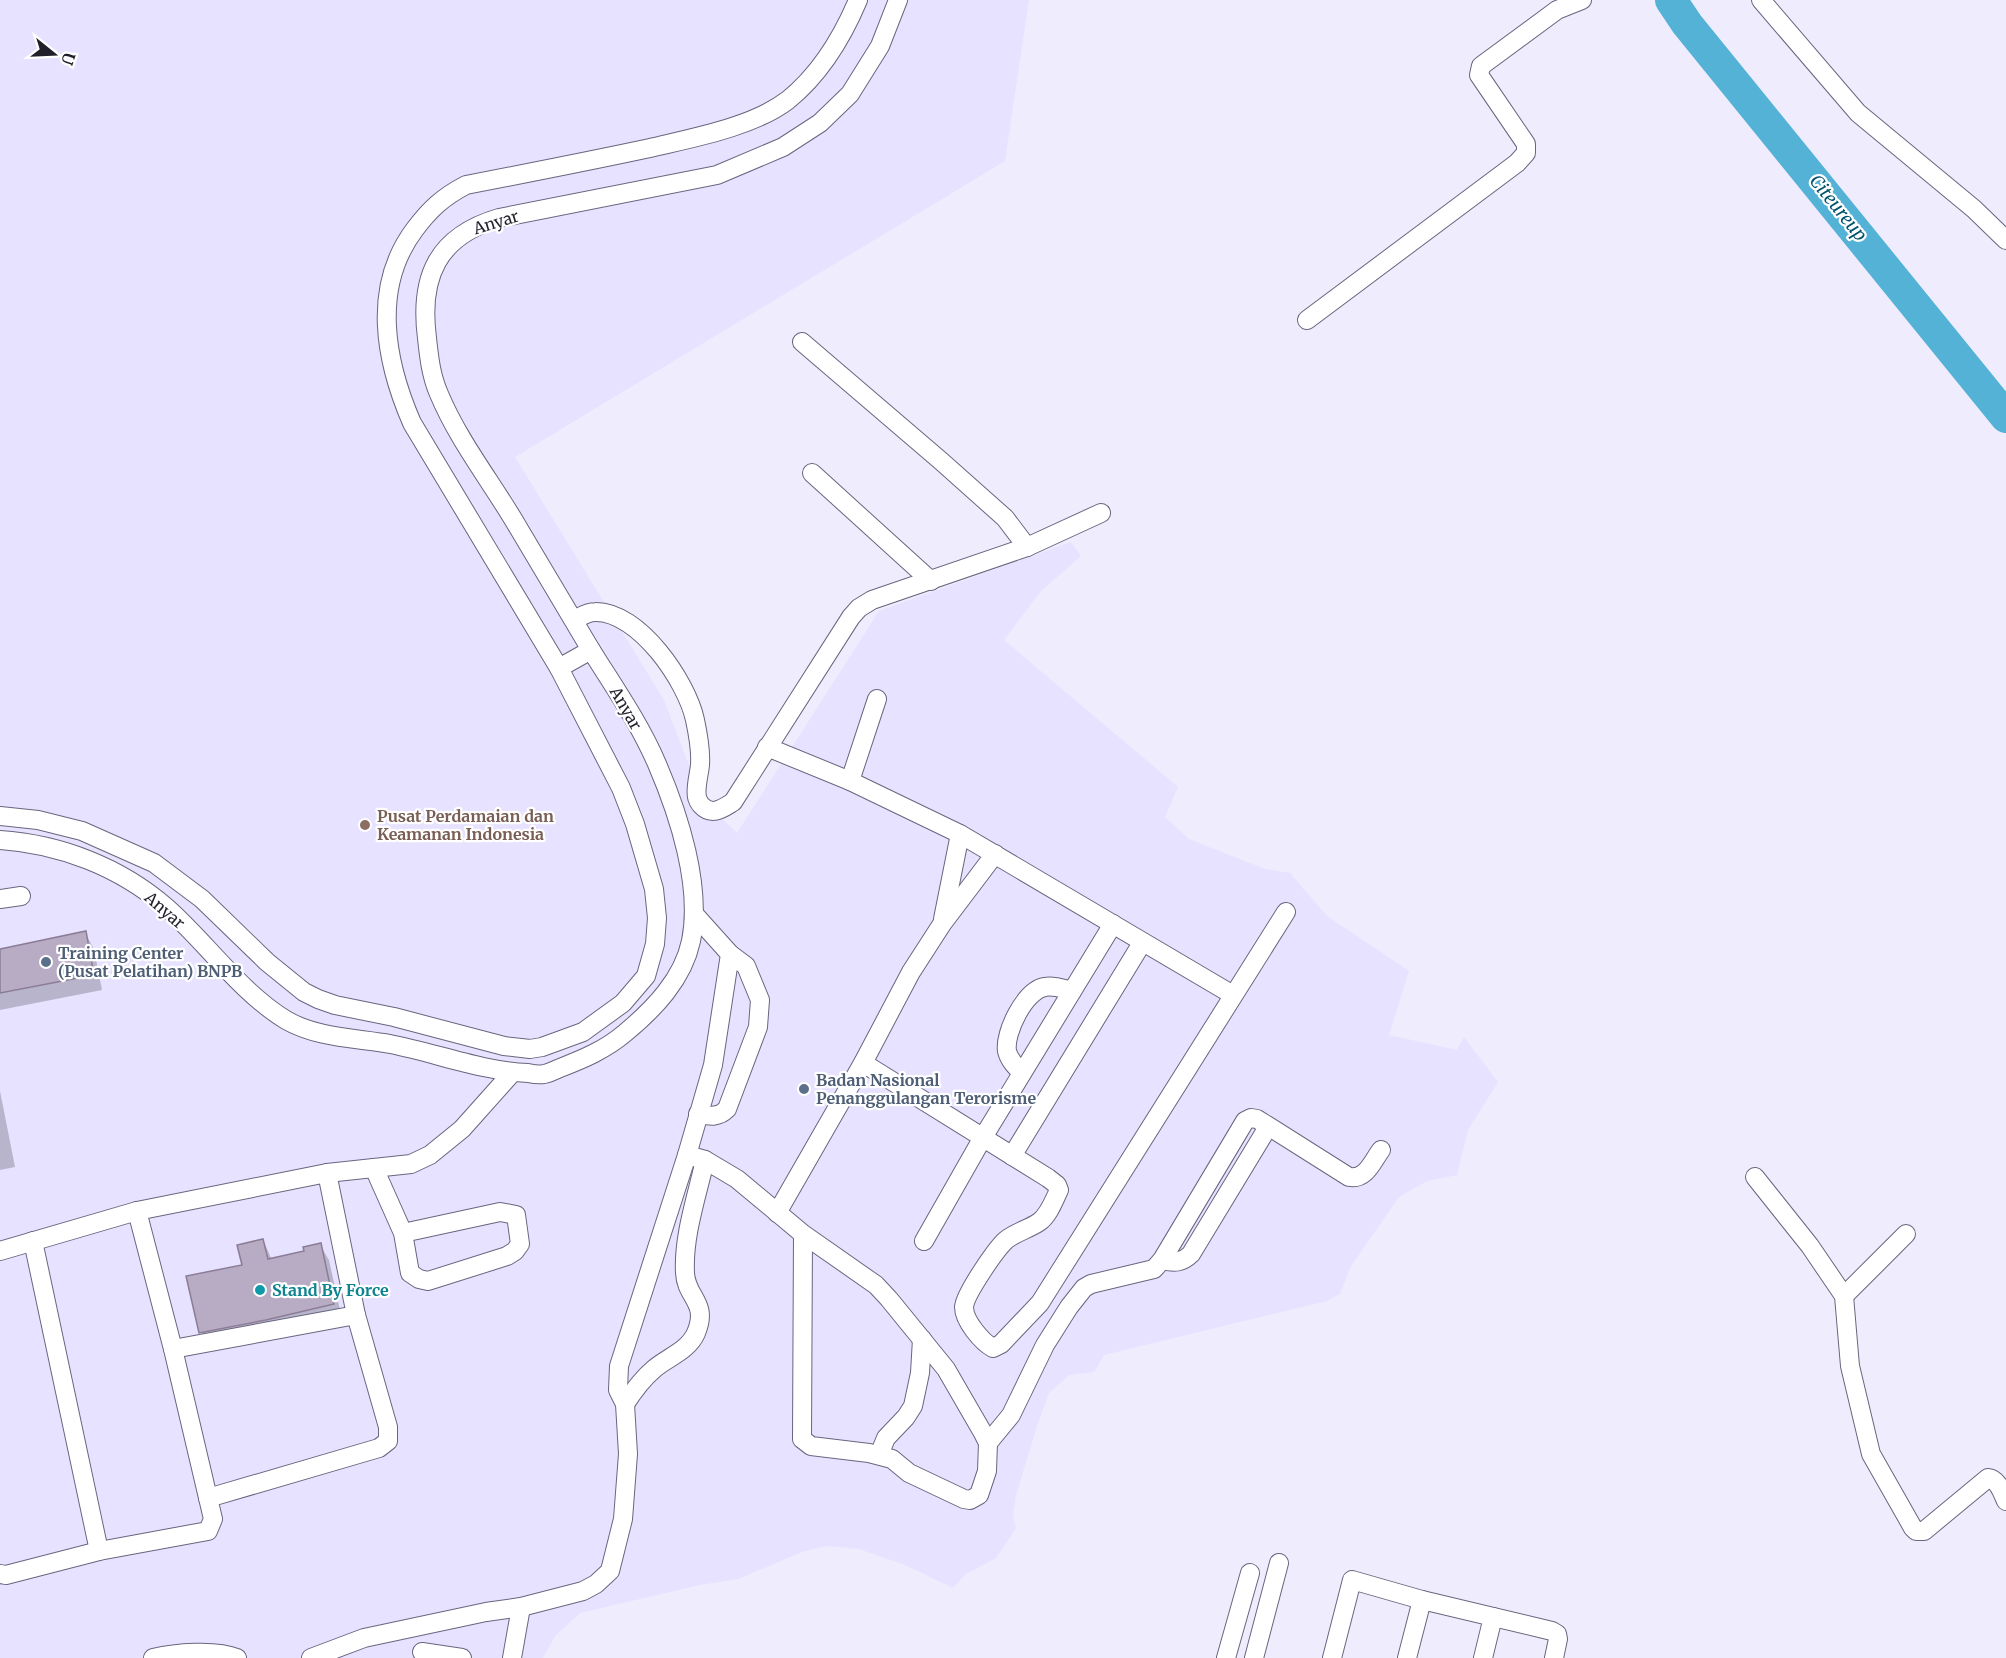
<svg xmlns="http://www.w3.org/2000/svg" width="2006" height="1658" viewBox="0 0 2006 1658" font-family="Merriweather,serif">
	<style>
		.built { fill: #e7e2ff }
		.shadow { fill: #0003 }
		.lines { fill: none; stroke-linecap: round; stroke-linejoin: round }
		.river { stroke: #53b2d5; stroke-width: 32 }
		.building { fill: #b8abc4; stroke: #8a7d95; stroke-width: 1.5 }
		.minor-casing { stroke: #6a657e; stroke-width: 20 }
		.minor { stroke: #fff; stroke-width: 18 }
		.education-dot { fill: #8d6e63; stroke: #fff; stroke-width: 2 }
		.service-dot { fill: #5c6f8a; stroke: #fff; stroke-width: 2 }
		.culture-dot { fill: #0f9aa8; stroke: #fff; stroke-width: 2 }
		.labels { text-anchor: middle; stroke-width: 4.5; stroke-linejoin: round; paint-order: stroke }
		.street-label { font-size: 16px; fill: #211f29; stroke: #fff }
		.education-label { font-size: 16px; font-weight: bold; fill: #785e54; stroke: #fff; text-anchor: start }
		.service-label { font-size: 16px; font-weight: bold; fill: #4e5e75; stroke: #fff; text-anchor: start }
		.culture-label { font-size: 16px; font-weight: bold; fill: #0d838f; stroke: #fff; text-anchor: start }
		.water-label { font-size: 18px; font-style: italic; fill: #00536b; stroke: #fff }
	</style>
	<rect width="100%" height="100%" fill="#efecfd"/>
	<!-- built -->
	<polygon class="built" points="0,0 1029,0 1005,161 515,457 664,700 702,799 737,833 879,611 1071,542 1081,556 1041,591 1004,640 1178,787 1165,817 1189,839 1265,869 1290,873 1327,916 1409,971 1389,1035 1457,1050 1464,1037 1498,1082 1468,1130 1457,1175 1427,1181 1399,1197 1351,1266 1340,1294 1327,1301 1104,1355 1094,1372 1069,1375 1049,1393 1038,1423 1016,1495 1013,1517 1016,1528 996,1558 966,1574 953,1588 905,1565 859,1549 826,1546 802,1552 738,1579 700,1585 580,1613 555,1636 543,1658 0,1658"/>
	<!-- shadow -->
	<g class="shadow">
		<polygon points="85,933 94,949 102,990 0,1010 0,950"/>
		<polygon points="0,1091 15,1167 0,1170"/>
		<polygon points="263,1240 272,1260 306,1252 320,1245 329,1260 342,1319 210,1347 201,1332"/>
	</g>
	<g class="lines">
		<!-- river -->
		<polyline class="river" points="1671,0 1687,24 2006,417"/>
	</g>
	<!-- building -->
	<g class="building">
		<polygon points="86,931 94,975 0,993 0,949"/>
		<polygon points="263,1239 268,1259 304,1251 303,1247 321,1243 334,1304 266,1320 199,1333 186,1276 242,1265 237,1245"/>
	</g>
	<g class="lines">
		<defs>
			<g id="minor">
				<polyline points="1761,0 1858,113 1974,209 2006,240"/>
				<polyline points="1307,320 1517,163 1526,153 1526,144 1479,75 1481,66 1557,10 1582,0"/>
				<polyline points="802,342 941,461 1005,518 1027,547"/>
				<polyline points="812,473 931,581"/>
				<path d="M574,620C580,617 587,612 595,612C639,611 687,682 695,720C698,734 701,751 700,765C699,775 695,788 697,797C697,799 700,804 701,805C712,817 723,808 733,802L851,617L859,608L872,600L1027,547L1101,513"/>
				<polyline points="559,668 591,650"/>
				<polyline points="767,747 850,781 960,834 1233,995"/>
				<polyline points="850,781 877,699"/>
				<path d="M0,816L38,820L82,831L154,863L202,899L267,962L304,992L318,999L335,1005L394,1017L504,1046L530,1049L542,1047L583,1032L623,1003L646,976L655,944L657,918L654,889L635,824L621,788L559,668L412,423C385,361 371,287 415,229C430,209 443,197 466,185C528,173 589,161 650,148C692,138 753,127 788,100C820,74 842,38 858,0"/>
				<path d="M0,840C60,844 120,867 166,907C206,942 240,992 286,1020C317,1038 356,1038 390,1044C436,1053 481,1071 528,1073C533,1074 539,1075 544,1074C550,1073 555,1070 560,1068C583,1059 605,1050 625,1033C654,1009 683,979 691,941C702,886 679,815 657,764C640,724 614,687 591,650C567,610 543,569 519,529C493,484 459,442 439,394C431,376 429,357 427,338C419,276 438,236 499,218L717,175L783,147L820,123L850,94L880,46L898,0"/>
				<polyline points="0,899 21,896"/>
				<polyline points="943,919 960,834"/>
				<path d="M863,1063L1048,1178L1057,1185L1059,1190C1054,1200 1049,1215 1039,1222C1029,1229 1016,1232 1006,1240C996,1249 965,1294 964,1307C964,1321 982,1342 993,1348L1001,1344L1040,1303L1286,912"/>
				<path d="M1022,1073C1016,1067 1009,1060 1007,1051C1004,1033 1025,990 1045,987C1054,985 1063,989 1072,991"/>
				<path d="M698,1114C710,1116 718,1118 727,1109L758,1027L760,1000L746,966L730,954"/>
				<polyline points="687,1155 705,1160 737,1179 803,1234 876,1285 889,1299 946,1369 983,1433 988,1443 987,1471 979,1495 970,1500 964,1499 909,1473 892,1459 869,1453 811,1446 802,1439 803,1234"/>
				<polyline points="1012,1156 1142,943"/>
				<polyline points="374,1168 403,1233 410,1273 419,1279 428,1281 507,1256 515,1251 520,1244 516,1215 500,1212 403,1233"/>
				<path d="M1755,1177L1810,1246L1844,1296L1850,1366L1871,1454L1913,1528L1916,1531H1924L1988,1478C1998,1479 2002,1492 2006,1501"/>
				<polyline points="777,1213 863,1063 911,972 942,924 995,854"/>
				<polyline points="33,1241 99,1551"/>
				<polyline points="924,1241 982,1139 1113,924"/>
				<polyline points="0,1251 137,1211 327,1173 411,1164 430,1155 462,1129 512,1073"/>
				<path d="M1162,1260C1174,1263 1182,1263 1191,1254L1268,1127"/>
				<polyline points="1844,1296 1906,1234"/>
				<polyline points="173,1349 356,1315"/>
				<path d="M625,1404C634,1390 642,1379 654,1369C668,1357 688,1351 696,1333C709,1302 686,1298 685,1273C683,1236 697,1196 705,1160"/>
				<path d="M988,1443L1011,1415L1045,1345L1069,1307L1084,1288L1091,1284L1154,1269L1162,1260L1245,1121L1251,1118L1257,1119L1349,1177C1366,1180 1372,1162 1381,1150"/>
				<polyline points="879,1455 886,1438 906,1417 913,1406 920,1373 922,1339"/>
				<polyline points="208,1498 379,1448 388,1441 388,1427 356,1315 327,1173"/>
				<polyline points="0,1574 6,1575 99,1551 208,1531 213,1519 173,1349 137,1211"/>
				<polyline points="422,1652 462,1658"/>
				<path d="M153,1658C175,1653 215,1649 237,1658"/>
				<polyline points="311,1658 364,1638 486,1612 521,1607 583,1591 596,1584 610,1571 623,1519 628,1454 625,1404 618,1390 619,1366 687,1155 713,1065 730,954 695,915"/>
				<polyline points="512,1658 521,1607"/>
				<polyline points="1226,1658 1250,1573"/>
				<polyline points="1254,1658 1279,1563"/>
				<polyline points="1332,1658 1352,1580 1422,1600 1552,1631 1557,1634 1558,1639 1554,1658"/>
				<polyline points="1407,1658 1422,1600"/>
				<polyline points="1483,1658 1493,1617"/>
			</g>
		</defs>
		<!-- minor casing -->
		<use href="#minor" class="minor-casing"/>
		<!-- minor -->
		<use href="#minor" class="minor"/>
	</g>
	<!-- markers -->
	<circle class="education-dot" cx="365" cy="825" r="6"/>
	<g class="service-dot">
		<circle cx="46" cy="962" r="6"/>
		<circle cx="804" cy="1089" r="6"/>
	</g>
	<circle class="culture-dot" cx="260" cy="1290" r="6"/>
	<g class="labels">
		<!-- street labels -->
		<g class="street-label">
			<text transform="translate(496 222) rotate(-17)" y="6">Anyar</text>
			<text transform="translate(626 708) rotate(60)" y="6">Anyar</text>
			<text transform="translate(165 910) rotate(41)" y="6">Anyar</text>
		</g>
		<!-- education labels -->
		<g class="education-label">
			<text x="377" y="822">Pusat Perdamaian dan<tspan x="377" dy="18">Keamanan Indonesia</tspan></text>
		</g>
		<!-- service labels -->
		<g class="service-label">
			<text x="58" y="959">Training Center<tspan x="58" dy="18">(Pusat Pelatihan) BNPB</tspan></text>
			<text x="816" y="1086">Badan Nasional<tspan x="816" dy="18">Penanggulangan Terorisme</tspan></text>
		</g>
		<!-- culture labels -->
		<g class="culture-label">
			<text x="272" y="1296">Stand By Force</text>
		</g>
		<!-- water labels -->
		<g class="water-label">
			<text transform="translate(1838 208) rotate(51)" y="6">Citeureup</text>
		</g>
	</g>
	<!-- north arrow -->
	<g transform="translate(54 54) rotate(108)" stroke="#ffffff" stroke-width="4.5" paint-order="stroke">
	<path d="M0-4.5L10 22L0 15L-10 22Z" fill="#211f29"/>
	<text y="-9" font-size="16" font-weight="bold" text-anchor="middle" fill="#211f29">U</text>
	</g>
</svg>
